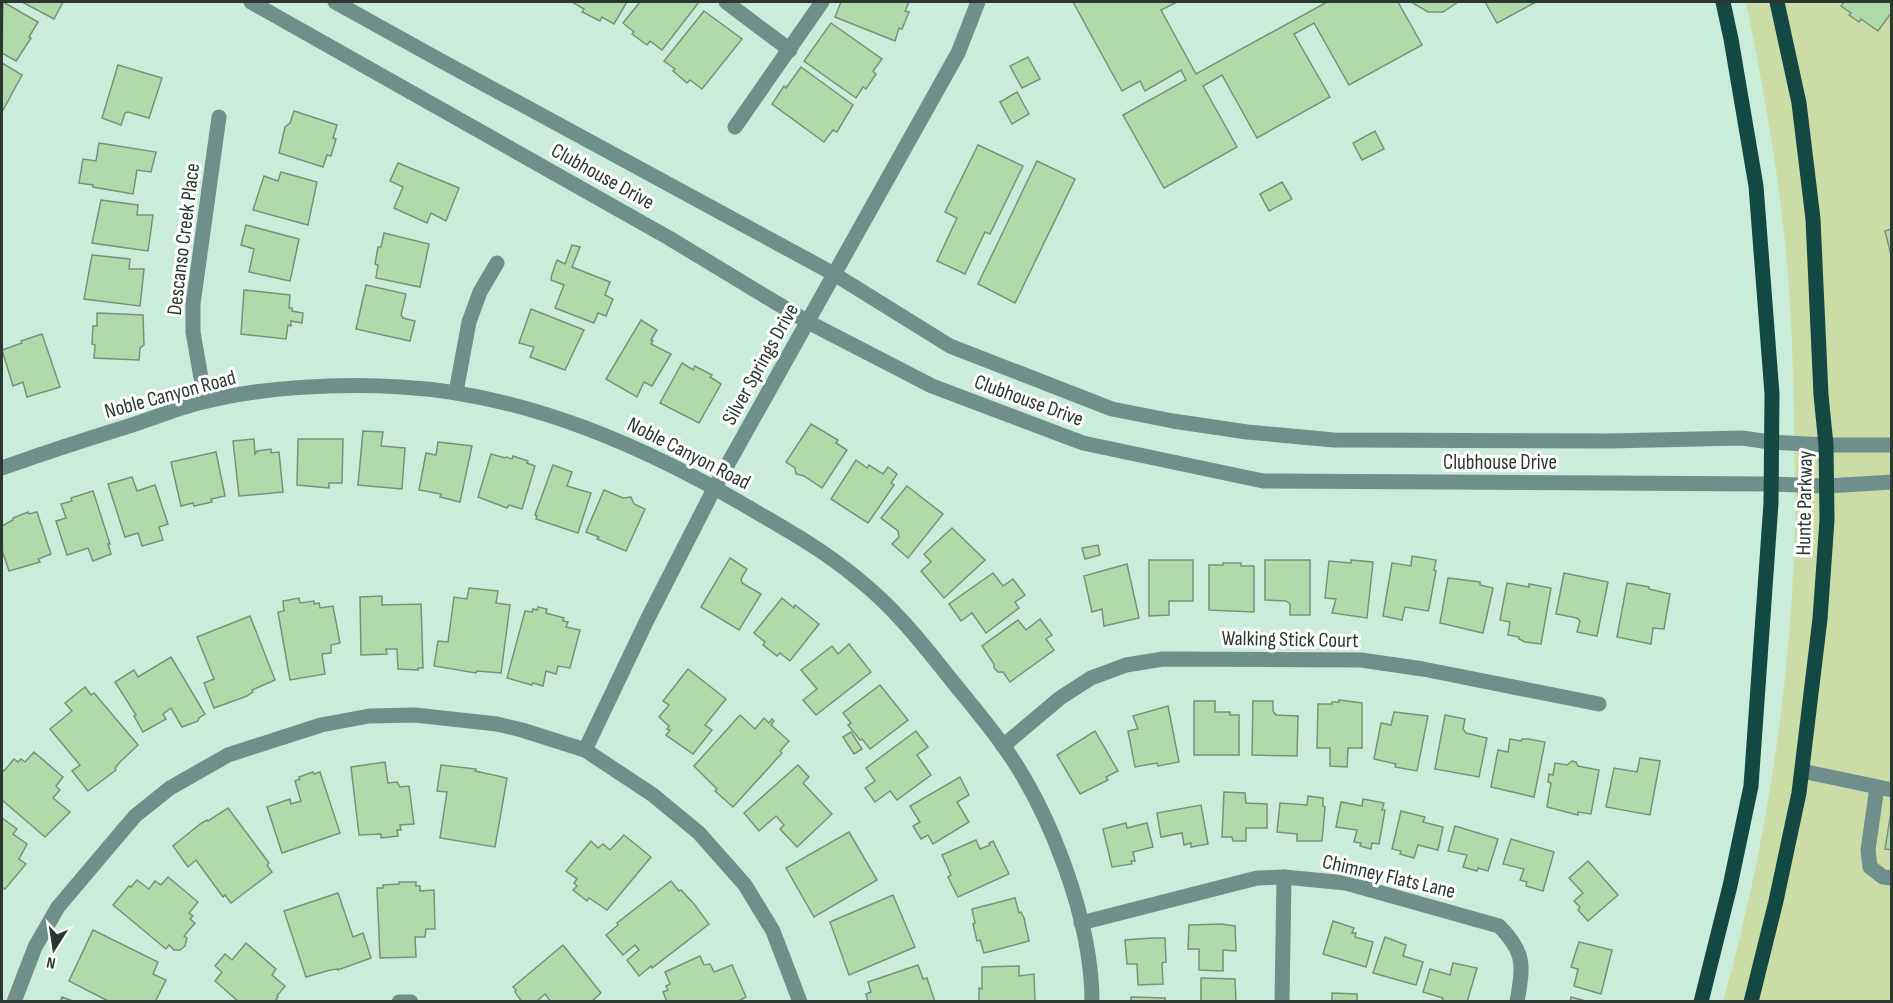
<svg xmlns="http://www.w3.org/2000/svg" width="1893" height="1003" viewBox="0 0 1893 1003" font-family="'Sofia Sans Condensed',sans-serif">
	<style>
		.green { fill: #ccdca6 }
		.building { fill: #aedba9; stroke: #7b9078; stroke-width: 1.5 }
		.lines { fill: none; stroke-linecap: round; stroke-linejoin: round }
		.minor { stroke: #6f8f8a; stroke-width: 15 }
		.major { stroke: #134942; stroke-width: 15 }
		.labels { text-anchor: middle; stroke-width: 6; stroke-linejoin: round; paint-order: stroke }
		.street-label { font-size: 21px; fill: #2a3831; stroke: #fff }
	</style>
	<rect width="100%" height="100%" fill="#caecda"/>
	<!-- green -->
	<path class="green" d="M1746,2H1891V1001L1723,1002C1766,848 1791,686 1795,526C1796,492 1794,458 1794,424C1793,355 1791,286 1782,217C1774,144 1760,73 1746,2Z"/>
	<!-- building -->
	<g class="building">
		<polygon points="3,2 38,22 29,37 31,38 16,61 2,53"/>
		<polygon points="22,2 63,2 54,19"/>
		<polygon points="572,2 627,2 614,24 602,17 600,21 582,12 584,9"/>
		<polygon points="640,2 699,2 662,50 650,41 647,45 632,34 634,32 623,23"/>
		<polygon points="841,2 909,2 905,11 909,12 902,29 899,28 895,41 835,17"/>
		<polygon points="1073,2 1177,2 1161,10 1196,74 1327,2 1398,2 1422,45 1349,85 1314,23 1294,34 1330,97 1257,138 1222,75 1203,86 1237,147 1164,188 1123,115 1186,80 1181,70 1145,91 1140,81 1122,91"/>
		<polygon points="1411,2 1458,2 1443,12 1428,12"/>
		<polygon points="1485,2 1536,2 1497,23"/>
		<polygon points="1844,2 1892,2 1892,12 1878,31 1861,19 1859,22 1849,15 1851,13 1841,6"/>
		<polygon points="704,11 742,39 702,89 690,80 687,83 673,71 675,69 664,61"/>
		<polygon points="831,23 882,59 873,71 876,74 866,89 863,87 856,98 804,61"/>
		<polygon points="1028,57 1040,79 1022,88 1010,66"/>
		<polygon points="2,63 22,75 2,112"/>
		<polygon points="118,65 162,78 149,118 128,112 125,113 121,125 102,118"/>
		<polygon points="801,67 853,105 837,132 833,130 824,142 772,104 784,86 786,88"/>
		<polygon points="1017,92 1029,114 1012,124 1000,102"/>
		<polygon points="294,111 337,125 333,138 336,139 331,156 327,155 323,167 279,153 285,127 290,123"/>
		<polygon points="1375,131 1384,149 1362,160 1353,143"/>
		<polygon points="99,143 156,152 151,172 137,170 133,194 93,187 93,185 79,183 83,159 96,161"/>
		<polygon points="978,145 1023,166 990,234 985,232 965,274 937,261 957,218 945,212"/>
		<polygon points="1037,161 1075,179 1015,303 978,284"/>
		<polygon points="398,163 459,188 446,221 431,213 427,223 394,208 403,187 390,181"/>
		<polygon points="281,172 317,182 308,225 253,210 264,176 278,181"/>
		<polygon points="1282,182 1292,199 1269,211 1260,194"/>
		<polygon points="101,200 138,205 137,215 153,215 148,251 92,243"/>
		<polygon points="246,225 299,239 290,281 249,272 254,249 241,245"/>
		<polygon points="1892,229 1892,255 1891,255 1885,231"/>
		<polygon points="384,233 429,244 420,287 376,278 378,265 375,264 378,247 381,247"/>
		<polygon points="572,245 580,247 572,267 610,282 605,295 613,299 606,316 598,313 594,323 555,308 564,285 551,280 552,274 557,260 565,264"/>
		<polygon points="92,255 130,259 129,269 144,269 140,306 84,299"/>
		<polygon points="366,285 406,294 401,315 403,318 415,321 410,341 356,329"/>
		<polygon points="244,290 290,295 289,308 292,308 292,311 303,313 302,323 291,321 291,326 288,325 286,339 241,334"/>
		<polygon points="531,309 584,330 565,370 530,357 534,347 519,343"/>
		<polygon points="97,313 143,315 144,345 140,348 139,360 94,358 95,345 92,344 93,326 97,326"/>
		<polygon points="641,320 657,330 651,340 653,341 651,344 671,354 652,386 644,382 637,397 606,379"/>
		<polygon points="42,334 60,387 27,397 23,382 13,386 2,350 22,343 21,341"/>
		<polygon points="682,363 693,370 695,366 712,375 710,377 721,384 699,423 660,403"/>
		<polygon points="811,424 838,440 836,443 847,450 822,488 804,476 796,474 795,468 786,462"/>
		<polygon points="363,431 383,432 381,446 405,448 402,489 358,485"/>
		<polygon points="254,439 255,454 257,451 271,449 271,453 279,452 283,492 239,496 233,441"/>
		<polygon points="298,439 343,439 342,483 329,483 329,488 297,485"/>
		<polygon points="438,442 472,446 460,502 440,497 441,494 419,490 426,453 436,455"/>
		<polygon points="216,452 225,496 211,499 212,502 194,506 193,503 181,506 171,462"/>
		<polygon points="491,454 505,458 506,457 512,459 513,456 528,461 527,463 535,466 522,509 509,505 507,508 478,497"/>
		<polygon points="856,460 867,468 869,465 883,474 888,467 897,474 891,483 894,485 868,523 831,499"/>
		<polygon points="553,465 572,472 567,486 591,493 578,533 536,519 537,516 535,515"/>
		<polygon points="132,477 137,491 155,485 168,524 159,527 163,540 142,546 138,533 125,537 108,484"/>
		<polygon points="907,486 943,514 908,558 892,544 899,537 898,531 881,518"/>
		<polygon points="604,490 623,498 631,497 634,504 645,509 626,551 597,539 599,537 586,532"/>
		<polygon points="93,491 110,544 108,544 111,554 93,561 88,548 67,555 56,521 66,518 61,504 72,501 71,498"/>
		<polygon points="28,512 29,514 37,512 51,554 38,559 40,562 9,571 2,550 2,526 13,520 13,518"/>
		<polygon points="952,528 985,560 944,598 921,571 931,562 924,554"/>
		<polygon points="1098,545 1100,555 1085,559 1082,548"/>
		<polygon points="1412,556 1436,560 1434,570 1436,571 1429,608 1428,611 1405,607 1402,620 1383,616 1392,563 1411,566"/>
		<polygon points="730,558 747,569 741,579 742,583 761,594 739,630 701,607"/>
		<polygon points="1149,560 1193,560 1193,601 1169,601 1169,615 1149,616"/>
		<polygon points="1265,560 1310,560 1310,615 1290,615 1290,604 1286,601 1265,600"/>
		<polygon points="1351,560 1373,562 1367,618 1332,613 1336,599 1325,598 1329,561 1351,563"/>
		<polygon points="1223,563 1241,563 1241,566 1254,566 1254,612 1209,610 1209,565 1223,565"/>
		<polygon points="1127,564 1139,618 1104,626 1102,609 1092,612 1084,576"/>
		<polygon points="993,573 1003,586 1013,579 1025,595 1015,602 1019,608 986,633 972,613 961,621 949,604"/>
		<polygon points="1564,573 1608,582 1597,636 1577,632 1580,621 1577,618 1556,614"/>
		<polygon points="1448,578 1480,582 1480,585 1493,588 1483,633 1440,623"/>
		<polygon points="1507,583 1529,587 1529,584 1551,588 1541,644 1525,642 1519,639 1519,637 1508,635 1510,622 1500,620"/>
		<polygon points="1627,583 1649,587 1649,589 1670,594 1664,629 1653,628 1651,644 1617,637"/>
		<polygon points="469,588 498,591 496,603 510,605 501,673 477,671 476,673 434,666 438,641 448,642 454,597 467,599"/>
		<polygon points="382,596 382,605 421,604 423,668 418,668 418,670 398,669 397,649 386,649 387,654 361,655 360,597"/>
		<polygon points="299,598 300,603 314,601 314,604 319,603 320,608 333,606 340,643 331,645 331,653 322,654 325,674 290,680 278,612 284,611 283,601"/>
		<polygon points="782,598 794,608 795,605 819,624 790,661 780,653 777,656 763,645 765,642 754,633"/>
		<polygon points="538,607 547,609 546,613 564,618 563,621 568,622 566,627 580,630 570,668 558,666 556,674 546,671 543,686 533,683 532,685 507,678 525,611 532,612 533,609 537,610"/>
		<polygon points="250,616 275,680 252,690 253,692 247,696 214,708 204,683 214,679 197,637"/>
		<polygon points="1040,619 1052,635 1046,639 1054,650 1010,682 1003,672 998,672 994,668 994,664 982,646 1018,620 1026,630"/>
		<polygon points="849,644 871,672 816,715 803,700 817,689 801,670 832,646 838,654"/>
		<polygon points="171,657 205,714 199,718 198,721 182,727 171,708 163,714 166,719 143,732 134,716 136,715 115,682 134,670 138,677"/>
		<polygon points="688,669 726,699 705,725 712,730 693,754 666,735 670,730 667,729 669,726 659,717 669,705 663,701"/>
		<polygon points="880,685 908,720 870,749 862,739 860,740 848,725 851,723 843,713"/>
		<polygon points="85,687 91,695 94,693 138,745 120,762 115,768 116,770 88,791 72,771 80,765 50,729 72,711 65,703"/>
		<polygon points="1339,700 1362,703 1362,748 1348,748 1347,767 1330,766 1330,748 1317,748 1318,704 1332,704 1332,702 1339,702"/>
		<polygon points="1194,701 1215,701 1215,712 1230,712 1230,715 1239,715 1239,755 1194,755"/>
		<polygon points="1253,701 1273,701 1273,711 1276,715 1298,716 1297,756 1252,755"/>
		<polygon points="1168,706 1179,762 1158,766 1157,763 1135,767 1128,731 1138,729 1133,716"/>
		<polygon points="1394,712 1428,716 1417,771 1395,767 1396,764 1374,759 1381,723 1391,725"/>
		<polygon points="740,715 755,729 764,718 769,723 772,719 774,721 771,725 789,741 780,751 782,753 733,807 715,791 717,789 694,766"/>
		<polygon points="1445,715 1465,719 1463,729 1466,733 1487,738 1479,777 1435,769"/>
		<polygon points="916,731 928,747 917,755 931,775 897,800 890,791 875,802 865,788 875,781 866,768"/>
		<polygon points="1095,731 1118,771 1106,777 1108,780 1080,794 1057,755"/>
		<polygon points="851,732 862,749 854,754 843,737"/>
		<polygon points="1510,739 1521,741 1522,739 1528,739 1545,742 1534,797 1491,787 1498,750 1508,752"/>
		<polygon points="34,752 63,777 56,786 60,790 53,798 70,812 45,837 2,800 2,769 4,771 14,759 18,762 21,759 25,762"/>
		<polygon points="1640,758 1660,761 1650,815 1606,807 1614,768 1637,772"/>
		<polygon points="1572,761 1576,762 1578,766 1599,770 1591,814 1578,812 1578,815 1547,807 1551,783 1548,782 1549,774 1553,775 1555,763 1567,765"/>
		<polygon points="385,762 388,783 397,782 400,787 409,786 414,824 400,825 401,830 397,830 398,836 381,838 381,834 359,835 351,767"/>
		<polygon points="441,765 476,769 475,771 507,778 495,847 440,838 447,792 437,791"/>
		<polygon points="798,765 809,777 803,783 832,814 797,847 780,829 784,825 776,816 759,831 744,813"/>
		<polygon points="313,772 314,774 320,772 340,833 282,853 267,807 290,799 291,804 301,801 295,781 300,779 299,777"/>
		<polygon points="960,777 969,795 957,802 969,822 933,844 928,835 921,839 913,826 920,822 910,806"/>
		<polygon points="1224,792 1245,793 1246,803 1267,804 1267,828 1246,828 1246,841 1233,841 1232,837 1222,837"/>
		<polygon points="1308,796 1323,798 1323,806 1325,807 1322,841 1297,841 1297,834 1277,832 1280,803 1307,805"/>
		<polygon points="1363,799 1384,803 1382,810 1385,810 1379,844 1372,843 1371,849 1360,846 1361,843 1354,842 1357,830 1336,827 1341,802 1362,806"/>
		<polygon points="1201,805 1208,844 1191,847 1191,843 1184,845 1182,833 1161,837 1157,813"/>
		<polygon points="1892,806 1892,850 1885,849"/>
		<polygon points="228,808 269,863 267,865 272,872 231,903 225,895 223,897 196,860 188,867 173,846 200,824 207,820 208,821"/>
		<polygon points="1401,811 1425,817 1423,822 1443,827 1438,850 1418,845 1414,858 1400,854 1401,851 1392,849"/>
		<polygon points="2,818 17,829 13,834 27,844 19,859 26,864 5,889 2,887"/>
		<polygon points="1126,823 1127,828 1147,823 1153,847 1133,852 1135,861 1131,861 1132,864 1112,867 1103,829"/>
		<polygon points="1455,826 1498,839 1488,871 1478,868 1477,871 1463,867 1467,855 1448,851"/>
		<polygon points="849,832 877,880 814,917 786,868"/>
		<polygon points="624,835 651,857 607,910 589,898 587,901 573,890 577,886 574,883 577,879 566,871 591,841 598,848 603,844 610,850"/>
		<polygon points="1511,839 1554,852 1543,891 1526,886 1527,882 1520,880 1524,869 1503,864"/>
		<polygon points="976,840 980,849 990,845 989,843 993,841 1009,874 958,897 948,877 951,875 942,855"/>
		<polygon points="1588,861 1618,895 1588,921 1578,910 1580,907 1574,901 1583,893 1569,878"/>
		<polygon points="168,877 198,902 189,913 193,916 190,919 195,923 184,936 187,938 185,946 180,950 174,950 169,945 166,949 113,905 129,886 131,887 137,880 149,889 155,881 161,885"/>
		<polygon points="671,881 679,891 681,890 694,904 709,924 652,968 651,966 639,976 627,960 639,950 635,945 623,955 606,935 618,925 617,923"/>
		<polygon points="399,882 416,882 416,886 420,886 420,891 434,890 435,929 426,929 425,937 415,937 416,957 380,958 377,888 383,888 383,885 399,884"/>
		<polygon points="338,893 353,937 363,933 371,958 338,970 338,969 330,970 306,977 284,911"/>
		<polygon points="893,895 915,947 849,975 830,922"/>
		<polygon points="1015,898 1019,913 1021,912 1024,918 1029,941 984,953 980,940 977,941 973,924 975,923 972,909"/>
		<polygon points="1333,921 1354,928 1352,933 1356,933 1355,937 1373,942 1366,967 1323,954"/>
		<polygon points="1221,924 1235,926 1236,951 1223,950 1223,971 1199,970 1199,949 1188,949 1189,925"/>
		<polygon points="93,930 158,962 153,974 166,980 155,1002 110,1002 69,981"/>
		<polygon points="1385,937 1406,945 1403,956 1423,962 1416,985 1373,973"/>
		<polygon points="1152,938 1165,938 1166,962 1162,963 1163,984 1138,985 1137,964 1127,964 1125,940"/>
		<polygon points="1579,942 1612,950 1601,994 1574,986 1578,969 1571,967"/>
		<polygon points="246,943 276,969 272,975 285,986 277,996 278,997 276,999 279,1002 239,1002 215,981 222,972 215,966 225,954 232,960"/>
		<polygon points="563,945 601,993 591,1002 551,1002 545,994 536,1002 522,1002 515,992 516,990 513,987"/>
		<polygon points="700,956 704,965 710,964 714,972 732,965 746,997 737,1002 667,1002 663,992 668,990 666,986 670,984 665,972"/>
		<polygon points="1453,963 1477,968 1467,1002 1445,1002 1442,1001 1443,998 1423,992 1430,969 1450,975"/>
		<polygon points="918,965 923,979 927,978 935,1002 868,1002 866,994 871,992 868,982"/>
		<polygon points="1019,966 1019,976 1034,974 1035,1002 979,1002 979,988 982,989 982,967"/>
		<polygon points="1201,978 1235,979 1236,1002 1201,1002"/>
		<polygon points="1332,993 1357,994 1357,1002 1332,1002"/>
		<polygon points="62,997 75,1002 60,1002"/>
		<polygon points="1131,997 1165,998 1165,1002 1131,1002"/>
		<polygon points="1571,997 1589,1002 1570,1002"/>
	</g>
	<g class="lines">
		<!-- minor -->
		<g class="minor">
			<polyline points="251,2 669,238 808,322 932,386 1083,443 1263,481 1772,484 1827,486 1892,482"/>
			<polyline points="335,2 436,58 834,274 950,346 1112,409 1173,421 1247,432 1334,440 1610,441 1742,438 1770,442 1826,445 1892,445"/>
			<polyline points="726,2 790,50"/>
			<polyline points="735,127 822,2"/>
			<polyline points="456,392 469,322 480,292 497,263"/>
			<polyline points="205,401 193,332 193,304 219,117"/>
			<path d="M2,468C44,453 87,439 129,426C154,418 178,408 203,402C261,387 341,383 401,387C528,394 649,448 758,513C793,533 827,553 858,579C892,606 918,638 945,672C964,696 984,719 1002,744C1050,810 1092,920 1092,1002"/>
			<polyline points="1003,746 1060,698 1091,678 1126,665 1163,659 1361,660 1423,669 1599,704"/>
			<polyline points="585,750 648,618 715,487 958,53 978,2"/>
			<polyline points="1802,771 1892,790"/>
			<polyline points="1877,787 1868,850 1870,867 1883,877 1892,878"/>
			<path d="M1081,923L1257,878L1284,877L1346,883L1499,926C1526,953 1523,966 1517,1002"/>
			<polyline points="14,1002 35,947 58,907 135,816 170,788 228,755 321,725 369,716 415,715 497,724 522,730 585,750 653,795 699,833 745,885 773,931 800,1002"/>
			<polyline points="399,1002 411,1002"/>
			<polyline points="1282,1002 1284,877"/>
		</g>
		<!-- major -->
		<g class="major">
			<polyline points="1701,1002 1730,886 1751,786 1771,503 1772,394 1756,186 1731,39 1723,2"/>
			<polyline points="1751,1002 1776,901 1799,793 1820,619 1827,520 1826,445 1821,395 1813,219 1799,103 1777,2"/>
		</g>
	</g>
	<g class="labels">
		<!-- street labels -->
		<g class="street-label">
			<text transform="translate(603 176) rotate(29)" y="7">Clubhouse Drive</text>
			<text transform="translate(183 239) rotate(-83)" y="7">Descanso Creek Place</text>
			<text transform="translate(760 364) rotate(-61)" y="7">Silver Springs Drive</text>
			<text transform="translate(170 394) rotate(-15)" y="7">Noble Canyon Road</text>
			<text transform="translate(1029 400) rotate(20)" y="7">Clubhouse Drive</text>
			<text transform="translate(689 453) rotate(27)" y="7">Noble Canyon Road</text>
			<text x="1500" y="469">Clubhouse Drive</text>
			<text transform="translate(1804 503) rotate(-89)" y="7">Hunte Parkway</text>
			<text transform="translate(1290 639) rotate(1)" y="7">Walking Stick Court</text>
			<text transform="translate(1389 876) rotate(13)" y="7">Chimney Flats Lane</text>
		</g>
	</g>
	<!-- border -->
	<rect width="1893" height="1003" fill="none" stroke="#2a3831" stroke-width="6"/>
	<!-- north arrow -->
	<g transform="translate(54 949) rotate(192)" stroke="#ffffff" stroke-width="4.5" paint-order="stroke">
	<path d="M0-4.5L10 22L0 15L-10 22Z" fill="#2a3831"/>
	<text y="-9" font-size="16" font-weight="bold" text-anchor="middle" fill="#2a3831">N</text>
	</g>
</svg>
